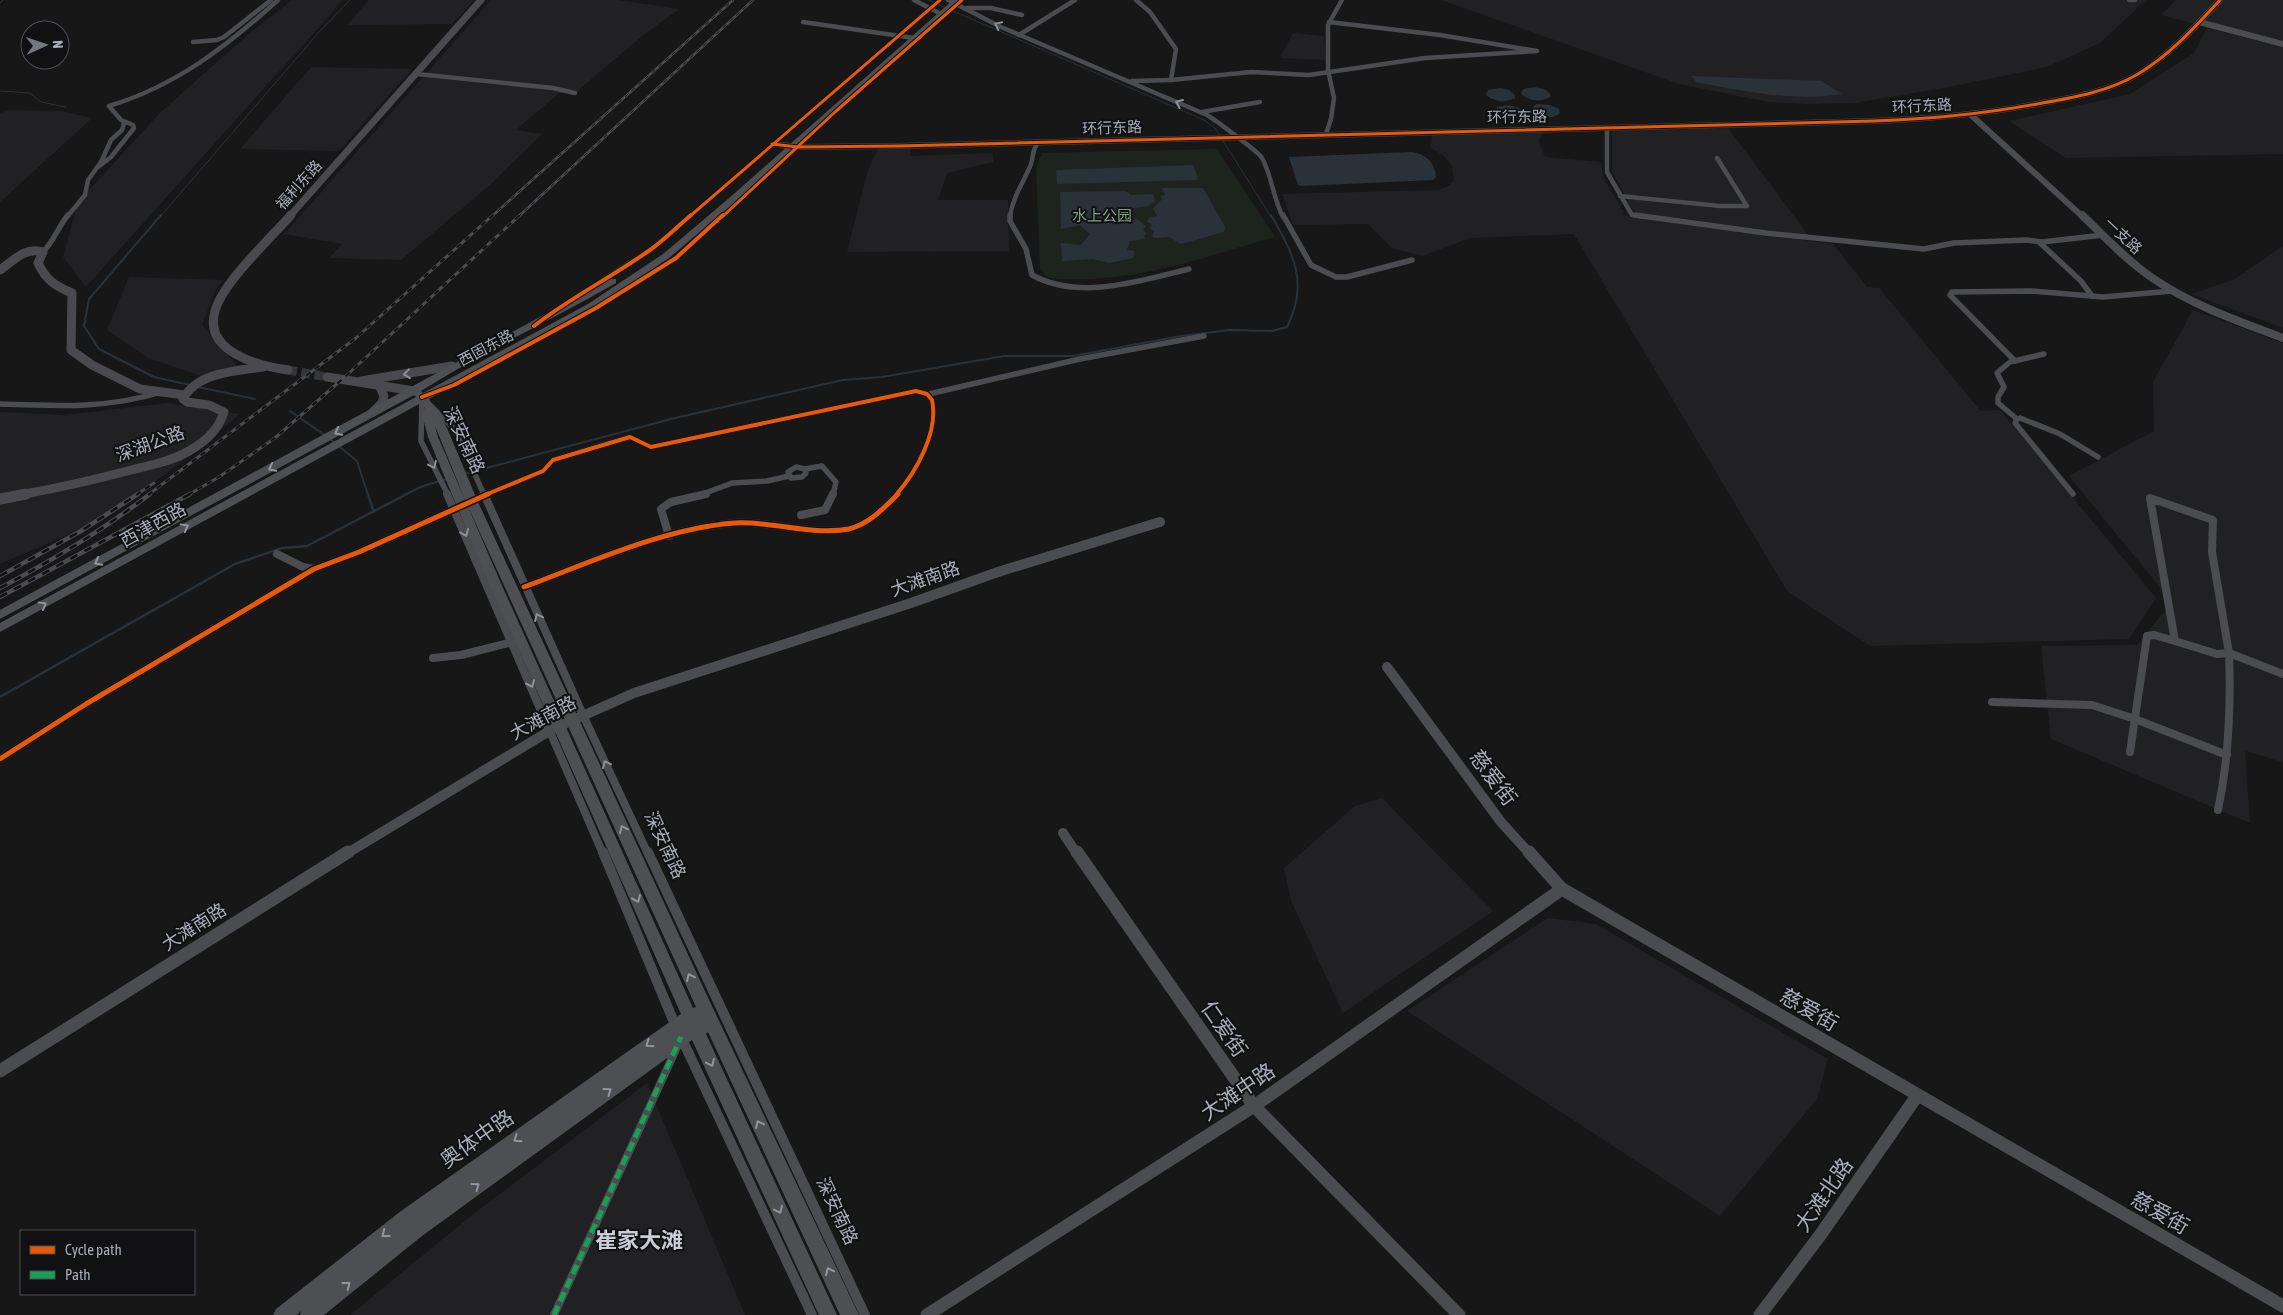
<svg xmlns="http://www.w3.org/2000/svg" width="2283" height="1315" viewBox="0 0 2283 1315" font-family="'Asap Condensed','Noto Sans SC',sans-serif">
	<style>
		.built { fill: #212123 }
		.green { fill: #1d241e }
		.water { fill: #2a3239 }
		.lines { fill: none; stroke-linecap: round; stroke-linejoin: round }
		.stream-far2 { stroke: #2a3239; stroke-width: 1 }
		.stream-far1 { stroke: #2a3239; stroke-width: 2 }
		.stream { stroke: #2a3239; stroke-width: 2.5 }
		.secondary-tunnel { stroke: #343537; stroke-width: 9; stroke-dasharray: 9 4.5; stroke-linecap: butt }
		.pedestrian { stroke: #4b4c50; stroke-width: 8 }
		.minor-far3 { stroke: #4b4c50; stroke-width: 4.5 }
		.minor-far2 { stroke: #4b4c50; stroke-width: 5.5 }
		.minor-far1 { stroke: #4b4c50; stroke-width: 8 }
		.minor { stroke: #4b4c50; stroke-width: 10 }
		.tertiary-far3 { stroke: #4b4c50; stroke-width: 6 }
		.tertiary-far2 { stroke: #4b4c50; stroke-width: 8 }
		.tertiary-far1 { stroke: #4b4c50; stroke-width: 10 }
		.tertiary { stroke: #4b4c50; stroke-width: 13 }
		.secondary-far2 { stroke: #4a4a4e; stroke-width: 7 }
		.secondary-far1 { stroke: #4a4a4e; stroke-width: 9 }
		.secondary { stroke: #4a4a4e; stroke-width: 11 }
		.primary { fill: #4d4f52; fill-rule: evenodd }
		.rail-far2-casing { stroke: #4b4c4f; stroke-width: 2.5 }
		.rail-far1-casing { stroke: #4b4c4f; stroke-width: 3 }
		.rail-casing { stroke: #4b4c4f; stroke-width: 4.5 }
		.rail-far2 { stroke: #111113; stroke-width: 1; stroke-dasharray: 4.5; stroke-linecap: butt }
		.rail-far1 { stroke: #111113; stroke-width: 2; stroke-dasharray: 5.5; stroke-linecap: butt }
		.rail { stroke: #111113; stroke-width: 2.5; stroke-dasharray: 8; stroke-linecap: butt }
		.minor-bridge { stroke: #4b4c50; stroke-width: 5.5 }
		.quiet { stroke: #1a9f57; stroke-width: 5; stroke-dasharray: 10 5; stroke-linecap: butt }
		.cycleway-far2-casing { stroke: #111113; stroke-width: 5 }
		.cycleway-far1-casing { stroke: #111113; stroke-width: 6 }
		.cycleway-casing { stroke: #111113; stroke-width: 8 }
		.cycleway-far2 { stroke: #e8590c; stroke-width: 3 }
		.cycleway-far1 { stroke: #e8590c; stroke-width: 4 }
		.cycleway { stroke: #e8590c; stroke-width: 5 }
		.oneway { stroke: #8c9099 }
		.oneway2 { stroke: #8c8f98 }
		.oneway3 { stroke: #91969e }
		.labels { text-anchor: middle; stroke-width: 4; stroke-linejoin: round; paint-order: stroke }
		.far-street-label { font-size: 15px; fill: #a8adb8; stroke: #111113 }
		.far-park-label { font-size: 15px; fill: #7fa381; stroke: #111113 }
		.street-label { font-size: 18px; fill: #a8adb8; stroke: #111113 }
		.near-street-label { font-size: 21px; fill: #a8adb8; stroke: #111113 }
		.near-neighbourhood-label { font-size: 22px; font-weight: bold; fill: #c9ccd4; stroke: #111113 }
	</style>
	<rect width="100%" height="100%" fill="#171717"/>
	<!-- built -->
	<g class="built">
		<polygon points="292,0 343,0 86,287 63,257 78,202 159,114 181,94 251,32"/>
		<polygon points="369,0 474,0 452,24 347,25"/>
		<polygon points="491,0 618,0 679,9 642,36 574,94 559,93 516,130 542,134 491,184 401,260 329,258 342,244 284,234"/>
		<polygon points="1441,0 2146,0 2100,43 2047,67 1949,87 1854,103 1813,104 1768,102 1679,84"/>
		<polygon points="2176,0 2283,0 2283,46 2161,15"/>
		<polygon points="2207,28 2283,47 2283,154 2066,158 2009,121 2130,94 2194,53"/>
		<polygon points="1293,33 1324,36 1326,60 1280,58"/>
		<polygon points="311,67 412,69 339,151 240,149"/>
		<polygon points="11,110 61,111 92,118 0,202 0,113"/>
		<polygon points="1728,128 1809,236 1634,212 1612,172 1612,131"/>
		<polygon points="1543,131 1539,141 1545,157 1601,162 1603,177 1624,212 1622,215 1833,244 1867,287 1879,288 1981,411 2000,410 2156,598 2129,639 1870,646 1787,591 1574,234 1470,238 1422,256 1392,248 1368,224 1293,225 1282,194 1438,190 1448,186 1454,181 1452,166 1444,156 1431,148 1432,135"/>
		<polygon points="910,148 910,156 993,153 993,162 947,173 938,200 1008,200 1009,251 847,252 868,170 878,149"/>
		<polygon points="2283,246 2283,328 2191,294 2235,279"/>
		<polygon points="129,277 223,280 217,287 202,325 237,366 207,378 148,358 107,330"/>
		<polygon points="2193,310 2283,343 2283,762 2245,751 2250,823 2051,739 2041,646 2137,645 2172,602 2069,476 2154,431 2153,382"/>
		<polygon points="168,403 240,414 166,474 75,532 0,564 0,412 65,415"/>
		<polygon points="1382,798 1493,911 1343,1013 1291,901 1284,868 1355,806"/>
		<polygon points="1548,918 1596,924 1828,1059 1817,1099 1720,1216 1407,1011"/>
		<polygon points="647,1083 745,1315 350,1315 472,1215"/>
	</g>
	<!-- green -->
	<path class="green" d="M1217,149L1275,237C1201,258 1126,286 1048,278L1040,268L1036,168L1042,153Z"/>
	<!-- water -->
	<g class="water">
		<path d="M1692,76L1821,81L1842,94C1794,102 1743,91 1696,82Z"/>
		<path d="M1535,87L1546,90L1551,95L1550,97C1541,103 1529,101 1521,94L1523,89Z"/>
		<path d="M1500,88L1509,90L1515,95V98C1505,103 1494,102 1486,95L1488,90Z"/>
		<path d="M1536,104L1550,105L1559,109L1560,113C1552,120 1536,119 1530,110Z"/>
		<path d="M1509,105L1522,109L1525,114C1516,121 1503,119 1495,112L1497,107Z"/>
		<path d="M1412,152C1426,154 1435,163 1436,177L1433,180L1301,186L1298,185L1289,157Z"/>
		<polygon points="1193,165 1198,178 1196,180 1057,184 1056,170"/>
		<polygon points="1162,188 1203,188 1225,227 1224,232 1181,244 1169,237 1155,238 1152,236 1154,232 1149,228 1152,224 1147,221 1150,217 1157,216 1153,209 1162,199 1161,196 1165,195"/>
		<polygon points="1126,191 1130,195 1153,194 1155,201 1148,206 1121,210 1126,221 1137,219 1146,226 1143,230 1146,233 1144,237 1146,239 1130,241 1127,250 1134,251 1133,258 1109,263 1093,259 1062,261 1061,243 1081,245 1090,234 1080,225 1061,229 1060,192"/>
	</g>
	<g class="lines">
		<!-- stream-far2 -->
		<g class="stream-far2">
			<polyline points="929,0 946,8"/>
			<polyline points="0,3 3,0"/>
			<polyline points="951,10 1204,120 1215,128 1271,217"/>
			<polyline points="0,91 30,93 41,102 66,107"/>
			<polyline points="160,217 320,31 350,0"/>
		</g>
		<!-- stream-far1 -->
		<g class="stream-far1">
			<polyline points="161,215 89,299 84,326 99,349 154,377 190,385"/>
			<polyline points="198,387 255,399"/>
			<polyline points="290,411 326,436"/>
			<polyline points="330,439 357,461 368,495"/>
			<path d="M464,474L675,418L843,380L882,377L1004,356H1073L1181,336L1230,330L1272,331L1287,327C1309,283 1294,255 1271,215"/>
			<polyline points="404,495 423,486 447,479"/>
		</g>
		<!-- stream -->
		<g class="stream">
			<polyline points="368,494 373,510"/>
			<polyline points="0,697 235,564 282,548 307,546 407,494"/>
		</g>
		<!-- secondary-tunnel -->
		<polyline class="secondary-tunnel" points="288,370 327,377"/>
		<!-- pedestrian -->
		<polyline class="pedestrian" points="554,1315 678,1045"/>
		<!-- minor-far3 -->
		<g class="minor-far3">
			<polyline points="914,0 941,14"/>
			<path d="M948,0L1001,27L1207,115C1214,119 1260,153 1262,158C1272,176 1273,198 1283,217"/>
			<polyline points="1136,0 1150,12 1176,49 1171,80 1251,72 1309,75 1425,58 1537,51 1440,35 1329,22"/>
			<polyline points="2129,0 2135,0"/>
			<polyline points="967,8 991,8 1022,15"/>
			<polyline points="803,22 914,38"/>
			<polyline points="1019,35 1075,0"/>
			<polyline points="193,42 217,40 224,37 271,0"/>
			<polyline points="417,74 553,88 575,93"/>
			<polyline points="1132,81 1171,80"/>
			<polyline points="1202,112 1260,102"/>
			<polyline points="1607,128 1607,172 1632,215 1645,217"/>
			<polyline points="1326,134 1331,119 1334,98 1328,70 1328,25 1342,0"/>
			<path d="M98,167L111,157L134,128L133,125L121,120L109,106C176,86 227,46 278,0"/>
			<polyline points="1620,196 1720,206 1747,206 1717,158"/>
			<polyline points="67,217 85,195 88,180 101,162 111,140 122,130 124,123"/>
			<polyline points="689,217 940,0"/>
			<polyline points="722,217 835,112 962,0"/>
			<path d="M1010,217C1012,198 1024,182 1031,164C1034,155 1031,153 1038,142"/>
		</g>
		<!-- minor-far2 -->
		<g class="minor-far2">
			<path d="M1010,215V221L1026,249L1032,275C1079,301 1140,281 1189,269"/>
			<polyline points="1283,215 1311,265 1336,277 1347,277 1412,260"/>
			<polyline points="1635,215 1766,233 1924,249 1954,243 2026,240 2042,242 2103,235"/>
			<polyline points="2039,242 2081,281 2092,296"/>
			<path d="M43,252C54,241 58,227 68,215"/>
			<polyline points="551,313 652,249 691,215"/>
			<polyline points="2015,361 1950,295 1952,292 2031,291 2103,297 2172,291"/>
			<polyline points="487,367 596,308 676,258 723,215"/>
			<polyline points="929,394 1080,359 1204,336"/>
			<polyline points="422,397 421,441 448,495"/>
			<path d="M0,404C55,406 108,409 161,392"/>
			<polyline points="431,406 455,430"/>
			<polyline points="2017,419 1998,403 1998,397 2004,387 1997,373 2010,362 2044,354"/>
			<polygon points="796,467 805,469 806,473 802,477 791,478 788,472"/>
			<polyline points="805,469 822,466 836,482 833,495"/>
			<polyline points="477,479 484,495"/>
			<polyline points="2073,494 2015,423 2017,419 2020,418 2060,434 2098,457"/>
			<path d="M485,495L543,471L553,460L630,437L651,447L916,391L927,394L932,400C939,432 916,472 896,495"/>
			<polyline points="700,495 732,483 767,481 789,476"/>
		</g>
		<!-- minor-far1 -->
		<g class="minor-far1">
			<polyline points="447,494 603,854"/>
			<polyline points="484,494 583,715 648,854"/>
			<polygon points="2150,498 2213,520 2212,552 2229,653 2217,654 2175,641"/>
			<polyline points="801,515 825,510 833,494"/>
			<polyline points="669,536 661,509 671,502 706,494"/>
			<polyline points="277,554 303,567 314,569"/>
			<path d="M524,587C589,563 665,528 735,523C773,521 811,536 849,529C869,524 884,508 898,494"/>
			<polyline points="433,658 461,655 516,641"/>
			<polyline points="1992,702 2092,705 2135,719 2227,755"/>
			<polyline points="2130,752 2147,636 2154,635 2175,641"/>
			<polyline points="0,759 86,704 314,569 359,552 488,494"/>
			<path d="M2218,810C2229,758 2231,706 2229,653L2283,674"/>
		</g>
		<!-- minor -->
		<g class="minor">
			<polyline points="603,852 676,1027"/>
			<polyline points="648,852 865,1315"/>
			<polyline points="681,1037 812,1315"/>
		</g>
		<!-- tertiary-far3 -->
		<g class="tertiary-far3">
			<polyline points="2199,22 2283,44"/>
			<polyline points="1971,115 2083,217"/>
			<path d="M781,145L798,147L899,146L1874,121C1929,119 1983,114 2037,104C2071,98 2108,92 2138,74C2170,55 2195,27 2220,0"/>
		</g>
		<!-- tertiary-far2 -->
		<path class="tertiary-far2" d="M2082,215C2104,236 2126,260 2151,277C2191,305 2238,321 2283,338"/>
		<!-- tertiary-far1 -->
		<g class="tertiary-far1">
			<polyline points="1387,667 1501,822 1530,854"/>
			<polyline points="1063,833 1077,854"/>
			<polyline points="346,854 551,730 634,693 911,603 998,572 1160,522"/>
		</g>
		<!-- tertiary -->
		<g class="tertiary">
			<polyline points="1077,852 1254,1106 1459,1315"/>
			<polyline points="1529,852 1562,889 2283,1306"/>
			<polyline points="0,1071 348,852"/>
			<polyline points="927,1315 1254,1106 1562,889"/>
			<polyline points="1760,1315 1821,1234 1917,1096"/>
		</g>
		<!-- secondary-far2 -->
		<polyline class="secondary-far2" points="289,217 481,0"/>
		<!-- secondary-far1 -->
		<g class="secondary-far1">
			<path d="M0,270C13,261 26,246 43,252L38,263C46,280 55,286 72,293L71,350L92,365L140,389L184,395"/>
			<path d="M288,370C259,366 203,352 215,311C223,282 270,239 291,215"/>
			<polyline points="327,377 414,391"/>
			<polyline points="361,381 452,366"/>
			<polyline points="373,412 382,403 384,396 379,385"/>
			<path d="M20,495C57,488 94,480 131,470C151,465 172,461 189,451C205,442 219,429 224,412L209,405L187,402L183,399C197,372 236,371 263,367"/>
		</g>
		<!-- secondary -->
		<polyline class="secondary" points="0,499 26,494"/>
		<!-- primary -->
		<path class="primary" d="M953,0H960L734,203L669,258L594,308L429,399L447,428L478,502L711,1004L859,1315H840L708,1032L706,1034L837,1315H819L692,1040L422,1236L324,1315H300L301,1311L297,1315H273L276,1309L401,1211L681,1014L491,588L428,437L421,411L425,408L421,403L0,632V623L416,397L414,395L0,619V610L610,279H616V283C552,320 484,351 421,391L423,393L588,304L663,254L728,199ZM435,426L466,502L696,1007L693,1008L503,588L438,437Z"/>
		<defs>
			<g id="rail-far2">
				<polyline points="491,217 733,0"/>
				<polyline points="518,217 753,0"/>
			</g>
			<g id="rail-far1">
				<polyline points="136,495 154,483"/>
				<polyline points="148,495 356,338 493,215"/>
				<polyline points="188,495 219,477 275,438 347,375 520,215"/>
			</g>
			<g id="rail">
				<polyline points="0,576 81,531 138,494"/>
				<path d="M0,588C53,560 103,530 150,494"/>
				<polyline points="0,597 190,494"/>
			</g>
		</defs>
		<!-- rail-far2 casing -->
		<use href="#rail-far2" class="rail-far2-casing"/>
		<!-- rail-far1 casing -->
		<use href="#rail-far1" class="rail-far1-casing"/>
		<!-- rail casing -->
		<use href="#rail" class="rail-casing"/>
		<!-- rail-far2 -->
		<use href="#rail-far2" class="rail-far2"/>
		<!-- rail-far1 -->
		<use href="#rail-far1" class="rail-far1"/>
		<!-- rail -->
		<use href="#rail" class="rail"/>
		<!-- minor-bridge -->
		<polyline class="minor-bridge" points="455,430 477,479"/>
		<!-- quiet -->
		<polyline class="quiet" points="554,1315 681,1037"/>
		<defs>
			<g id="cycleway-far2">
				<path d="M772,144L798,147L899,146L1874,121C1929,119 1983,114 2037,104C2071,98 2108,92 2138,74C2170,55 2195,27 2220,0"/>
				<polyline points="689,217 940,0"/>
				<polyline points="722,217 835,112 962,0"/>
			</g>
			<g id="cycleway-far1">
				<path d="M534,326C570,298 612,277 650,250C664,240 677,227 691,215"/>
				<polyline points="422,397 454,385 596,308 676,258 723,215"/>
				<path d="M485,495L543,471L553,460L630,437L651,447L916,391L927,394L932,400C939,432 916,472 896,495"/>
			</g>
			<g id="cycleway">
				<path d="M524,587C589,563 665,528 735,523C773,521 811,536 849,529C869,524 884,508 898,494"/>
				<polyline points="0,759 86,704 314,569 359,552 488,494"/>
			</g>
		</defs>
		<!-- cycleway-far2 casing -->
		<use href="#cycleway-far2" class="cycleway-far2-casing"/>
		<!-- cycleway-far1 casing -->
		<use href="#cycleway-far1" class="cycleway-far1-casing"/>
		<!-- cycleway casing -->
		<use href="#cycleway" class="cycleway-casing"/>
		<!-- cycleway-far2 -->
		<use href="#cycleway-far2" class="cycleway-far2"/>
		<!-- cycleway-far1 -->
		<use href="#cycleway-far1" class="cycleway-far1"/>
		<!-- cycleway -->
		<use href="#cycleway" class="cycleway"/>
	</g>
	<!-- one-way arrows -->
	<defs><path id="oneway-chevron" d="M-2-3.5L2.5 0L-2 3.5" fill="none" stroke-width="1.6" stroke-linecap="round" stroke-linejoin="round" transform="scale(1.25)"/></defs>
	<g class="oneway">
		<use href="#oneway-chevron" transform="translate(998 25) rotate(-154)"/>
		<use href="#oneway-chevron" transform="translate(1179 103) rotate(-157)"/>
		<use href="#oneway-chevron" transform="translate(433 465) rotate(65)"/>
		<use href="#oneway-chevron" transform="translate(465 533) rotate(67)"/>
		<use href="#oneway-chevron" transform="translate(538 617) rotate(-115)"/>
		<use href="#oneway-chevron" transform="translate(531 684) rotate(66)"/>
		<use href="#oneway-chevron" transform="translate(606 764) rotate(-115)"/>
	</g>
	<use class="oneway2" href="#oneway-chevron" transform="translate(407 374) rotate(173)"/>
	<g class="oneway3">
		<use href="#oneway-chevron" transform="translate(338 432) rotate(152)"/>
		<use href="#oneway-chevron" transform="translate(272 468) rotate(152)"/>
		<use href="#oneway-chevron" transform="translate(185 527) rotate(-29)"/>
		<use href="#oneway-chevron" transform="translate(98 562) rotate(152)"/>
		<use href="#oneway-chevron" transform="translate(43 605) rotate(-29)"/>
		<use href="#oneway-chevron" transform="translate(623 829) rotate(-115)"/>
		<use href="#oneway-chevron" transform="translate(637 899) rotate(66)"/>
		<use href="#oneway-chevron" transform="translate(690 977) rotate(-115)"/>
		<use href="#oneway-chevron" transform="translate(649 1044) rotate(145)"/>
		<use href="#oneway-chevron" transform="translate(711 1063) rotate(65)"/>
		<use href="#oneway-chevron" transform="translate(608 1091) rotate(-36)"/>
		<use href="#oneway-chevron" transform="translate(759 1124) rotate(-115)"/>
		<use href="#oneway-chevron" transform="translate(517 1139) rotate(145)"/>
		<use href="#oneway-chevron" transform="translate(476 1186) rotate(-36)"/>
		<use href="#oneway-chevron" transform="translate(779 1210) rotate(65)"/>
		<use href="#oneway-chevron" transform="translate(385 1234) rotate(142)"/>
		<use href="#oneway-chevron" transform="translate(829 1271) rotate(-115)"/>
		<use href="#oneway-chevron" transform="translate(347 1285) rotate(-38)"/>
	</g>
	<g class="labels">
		<!-- far-street labels -->
		<g class="far-street-label">
			<text transform="translate(1922 106) rotate(-3)" y="5">环行东路</text>
			<text transform="translate(1517 117) rotate(-1)" y="5">环行东路</text>
			<text transform="translate(1112 128) rotate(-2)" y="5">环行东路</text>
			<text transform="translate(299 185) rotate(-48)" y="5">福利东路</text>
			<text transform="translate(2123 236) rotate(43)" y="5">一支路</text>
			<text transform="translate(486 348) rotate(-28)" y="5">西固东路</text>
		</g>
		<!-- far-park labels -->
		<g class="far-park-label">
			<text x="1102" y="221">水上公园</text>
		</g>
		<!-- street labels -->
		<g class="street-label">
			<text transform="translate(464 440) rotate(65)" y="6">深安南路</text>
			<text transform="translate(150 444) rotate(-20)" y="6">深湖公路</text>
			<text transform="translate(153 525) rotate(-29)" y="6">西津西路</text>
			<text transform="translate(925 579) rotate(-19)" y="6">大滩南路</text>
			<text transform="translate(543 718) rotate(-28)" y="6">大滩南路</text>
			<text transform="translate(665 845) rotate(65)" y="6">深安南路</text>
			<text transform="translate(194 927) rotate(-32)" y="6">大滩南路</text>
			<text transform="translate(837 1211) rotate(65)" y="6">深安南路</text>
		</g>
		<!-- near-street labels -->
		<g class="near-street-label">
			<text transform="translate(1493 778) rotate(53)" y="7">慈爱街</text>
			<text transform="translate(1809 1010) rotate(30)" y="7">慈爱街</text>
			<text transform="translate(1224 1029) rotate(55)" y="7">仁爱街</text>
			<text transform="translate(1238 1092) rotate(-34)" y="7">大滩中路</text>
			<text transform="translate(477 1139) rotate(-35)" y="7">奥体中路</text>
			<text transform="translate(1824 1195) rotate(-55)" y="7">大滩北路</text>
			<text transform="translate(2160 1213) rotate(30)" y="7">慈爱街</text>
		</g>
		<!-- near-neighbourhood labels -->
		<g class="near-neighbourhood-label">
			<text x="639" y="1248">崔家大滩</text>
		</g>
	</g>
	<!-- legend -->
	<rect x="20" y="1230" width="175" height="65" fill="#111113" stroke="#4d4f55"/>
	<rect x="30" y="1246" width="25" height="8" fill="#e8590c" stroke="#4d4f55"/>
	<text x="65" y="1255" font-size="15" fill="#a8adb8">Cycle path</text>
	<rect x="30" y="1271" width="25" height="8" fill="#1a9f57" stroke="#4d4f55"/>
	<text x="65" y="1280" font-size="15" fill="#a8adb8">Path</text>
	<!-- north arrow -->
	<g transform="translate(45 45) rotate(87)"><circle r="24" fill="#111113" stroke="#4d4f55"/>
	<path d="M0-4L9 19L0 12L-9 19Z" fill="#757880"/>
	<text y="-8" font-size="14" font-weight="bold" text-anchor="middle" fill="#a8adb8">N</text>
	</g>
</svg>
